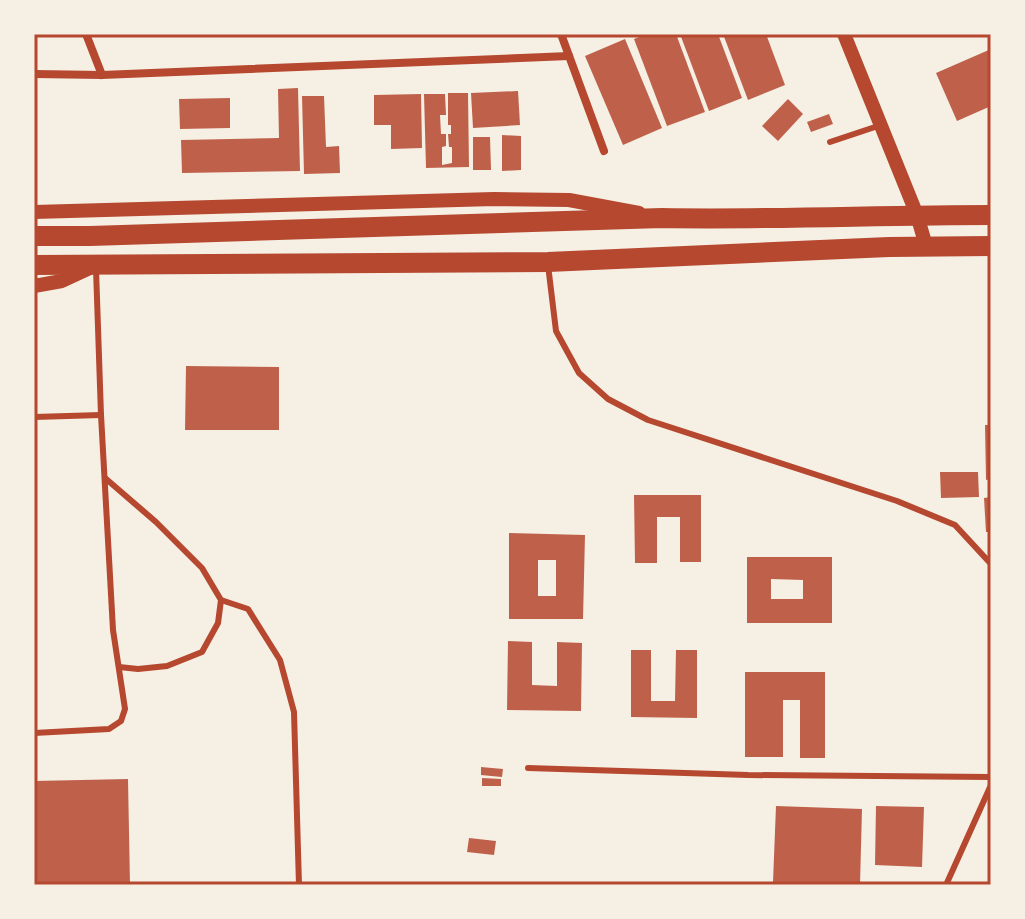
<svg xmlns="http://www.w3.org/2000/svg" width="1025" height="919" viewBox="0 0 1025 919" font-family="Lato,sans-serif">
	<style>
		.building { fill: #bf614a; fill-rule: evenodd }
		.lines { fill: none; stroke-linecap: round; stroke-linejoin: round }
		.service { stroke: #b5482f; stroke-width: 6 }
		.minor { stroke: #b5482f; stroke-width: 8 }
		.tertiary { stroke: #b5482f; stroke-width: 14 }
		.primary { stroke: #b5482f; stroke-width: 20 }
		.neatline { fill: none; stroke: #b5482f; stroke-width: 3 }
	</style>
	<rect width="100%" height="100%" fill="#f6efe4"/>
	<!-- building -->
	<g class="building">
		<polygon points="647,34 676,34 705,112 667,126 634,39"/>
		<polygon points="680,34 718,34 742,98 709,111"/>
		<polygon points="723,34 766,34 785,85 748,100"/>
		<polygon points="625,39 662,128 623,145 585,56"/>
		<polygon points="991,49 991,106 957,121 936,73"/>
		<polygon points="298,88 300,171 182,173 181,140 279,138 278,89"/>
		<polygon points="518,91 520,125 473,128 471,93"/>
		<polygon points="448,93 468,93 469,167 426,168 424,94 445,94 446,115 440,115 441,134 446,134 446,146 442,147 442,165 452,163 452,147 449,147 448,134 451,134 451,125 448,125"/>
		<polygon points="421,94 422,148 391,149 391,125 374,125 374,95"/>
		<polygon points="302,96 324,96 326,147 339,146 340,173 304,174"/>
		<polygon points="230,98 230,128 180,129 179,99"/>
		<polygon points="788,99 803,114 778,141 762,126"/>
		<polygon points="829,114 833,124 811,132 807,122"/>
		<polygon points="502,135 521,136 521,170 502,171"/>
		<polygon points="473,137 490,137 491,170 473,170"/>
		<polygon points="186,366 279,367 279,430 185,430"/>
		<polygon points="985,425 991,425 991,479 986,480"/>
		<polygon points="940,472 978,472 979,497 941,498"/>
		<polygon points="634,495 701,495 701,562 680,562 680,517 657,517 657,563 635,563"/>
		<polygon points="991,497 991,532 986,532 984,498"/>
		<path d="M509,533L585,535L583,619H509ZM538,560H556V596H538Z"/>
		<path d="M747,557H832V623H747ZM771,579L803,580V599H771Z"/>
		<polygon points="508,641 532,642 532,685 557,686 557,642 582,643 581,711 507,710"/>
		<polygon points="631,650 651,650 651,701 675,701 676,650 697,650 697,718 631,717"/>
		<polygon points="745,672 825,672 825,758 800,758 800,700 783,700 783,757 745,757"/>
		<polygon points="481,767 503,769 502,777 481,775"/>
		<polygon points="482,778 501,779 501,786 482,786"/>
		<polygon points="128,779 130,885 34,885 34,781"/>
		<polygon points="776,806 862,809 860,885 773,882"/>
		<polygon points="876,806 924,807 922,867 875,865"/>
		<polygon points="469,838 496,841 494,855 467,852"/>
	</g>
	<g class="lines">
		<!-- service -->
		<g class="service">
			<polyline points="830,142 881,125"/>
			<polyline points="548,265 556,331 579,373 608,399 648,420 897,501 955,525 991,564"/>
			<polyline points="34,417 101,415"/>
			<polyline points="105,478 156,522 202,568 221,600 218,623 202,652 167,666 138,669 119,667"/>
			<polyline points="221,600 248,609 280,660 294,712 299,885"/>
			<polyline points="34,733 109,729 121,721 125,709 113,630 101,415 96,269"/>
			<polyline points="528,768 748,775 991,777"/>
			<polyline points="946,885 991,785"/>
		</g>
		<!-- minor -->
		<g class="minor">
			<polyline points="86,34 102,75"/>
			<polyline points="561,34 604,151"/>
			<polyline points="34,74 102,75 569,56"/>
		</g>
		<!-- tertiary -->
		<g class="tertiary">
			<polyline points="844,34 917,215 926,246"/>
			<polyline points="34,212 494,199 569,200 639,213"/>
			<polyline points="34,286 62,281 90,268"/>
		</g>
		<!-- primary -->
		<g class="primary">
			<path d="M34,236H90L662,218C772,220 881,215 991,215"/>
			<polyline points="34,265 548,262 889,247 991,246"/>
		</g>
	</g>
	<!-- border -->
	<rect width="1025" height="919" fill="none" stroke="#f6efe4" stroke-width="72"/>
	<rect x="36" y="36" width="953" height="847" class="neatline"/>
</svg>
